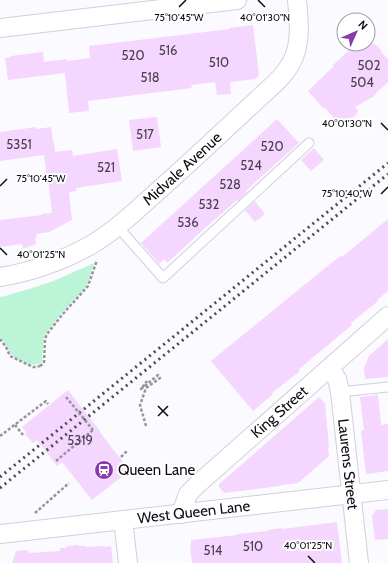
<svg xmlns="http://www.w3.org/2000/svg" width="388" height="563" viewBox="0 0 388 563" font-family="Cabin,sans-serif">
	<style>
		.green { fill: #bcf4d7 }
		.building { fill: #f5d6fe }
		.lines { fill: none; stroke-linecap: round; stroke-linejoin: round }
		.service-casing { stroke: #d3cede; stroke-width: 11 }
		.minor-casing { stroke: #d3cede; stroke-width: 20 }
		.path { stroke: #96959a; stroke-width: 2.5; stroke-dasharray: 3 2; stroke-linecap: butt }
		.service { stroke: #fff; stroke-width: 9 }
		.minor { stroke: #fff; stroke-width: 18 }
		.rail { stroke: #4d4c51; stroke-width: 3; stroke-dasharray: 2 4; stroke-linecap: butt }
		.path-bridge { stroke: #96959a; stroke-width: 2.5; stroke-dasharray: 3 2; stroke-linecap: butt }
		.ticks { fill: none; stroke: #0e0c12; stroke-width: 1.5 }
		.labels { text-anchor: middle; stroke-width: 4; stroke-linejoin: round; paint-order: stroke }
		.number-label { font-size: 13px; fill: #483e4d }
		.street-label { font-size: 15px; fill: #0e0c12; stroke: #fff }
		.poi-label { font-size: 15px; fill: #0e0c12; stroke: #fff; text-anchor: start }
		.ticks-label { font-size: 10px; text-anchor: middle; fill: #0e0c12; stroke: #fff; stroke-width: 4; stroke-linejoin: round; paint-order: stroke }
	</style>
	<rect width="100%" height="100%" fill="#fbfafe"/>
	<!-- green -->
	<path class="green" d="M94,263L87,286L61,314L46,333L44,338L43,345L42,362C34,368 20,362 13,356C9,352 5,342 0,337V297L6,296L8,295L36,287L56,280Z"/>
	<!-- building -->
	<g class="building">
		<polygon points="253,25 259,75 255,79 230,82 231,94 217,95 215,82 191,85 192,88 88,101 89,111 69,113 65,73 8,80 5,58 11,57 11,56 43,52 44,62 67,59 67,61 90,58 89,46 230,29 229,28"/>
		<polygon points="356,44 375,44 381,50 382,53 388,59 388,82 377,92 374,96 355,107 358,110 356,115 350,119 343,128 325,108 323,108 308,91 334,66 333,65"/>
		<polygon points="157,117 161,147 133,151 129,120"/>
		<polygon points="277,119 299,143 251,186 246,191 247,192 238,201 237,200 204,229 167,263 164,259 159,264 141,243"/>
		<polygon points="36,127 37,129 51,127 53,142 54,142 55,152 72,150 73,156 117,149 122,181 76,188 76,191 69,192 72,220 49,232 36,234 37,238 35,238 36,244 23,249 22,244 0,247 0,220 42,215 42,214 52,213 48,179 47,179 44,155 0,161 0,132"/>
		<polygon points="314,148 324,160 311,171 301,160"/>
		<polygon points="255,201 265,214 255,222 245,210"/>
		<polygon points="388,219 388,291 377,300 378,301 351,323 352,325 299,369 300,371 272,393 273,394 253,411 211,361 330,264 341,256 342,257"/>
		<polygon points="388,339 388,377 365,379 364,368 369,356"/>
		<polygon points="68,390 100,431 100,432 111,447 130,470 92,500 62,462 57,466 37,440 33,443 25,434 26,432 22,427"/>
		<polygon points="378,395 381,425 388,424 388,471 366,474 361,431 364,430 360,397"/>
		<polygon points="319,397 325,404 329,447 328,448 329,456 298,483 281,485 280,486 224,493 218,485"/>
		<polygon points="388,509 388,539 375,540 372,516 376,510"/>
		<polygon points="337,522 342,563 192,563 190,545 191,545 191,540 237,535 237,534 268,531 268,530 281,528 282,529"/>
		<polygon points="78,545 79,546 86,546 86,547 104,546 105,547 111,546 113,563 12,563 16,551 27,550 30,554 30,553 60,551 60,548 66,548 67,546"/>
	</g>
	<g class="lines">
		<defs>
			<g id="service">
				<polyline points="118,227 163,278 309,143"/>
				<polyline points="340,392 388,387"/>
			</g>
			<g id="minor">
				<polyline points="0,28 237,0"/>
				<path id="s1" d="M0,277C32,272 62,261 91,245C116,230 137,210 159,190C178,173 198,155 217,137C231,124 245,111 259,98C272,86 287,74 294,57C301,39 299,19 297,0"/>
				<path id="s2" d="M330,368L337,379L340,392L359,563"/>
				<path id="s3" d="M181,514L188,494L199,483L388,316"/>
				<polyline points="123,520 128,563"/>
				<path id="s4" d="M0,534L388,490"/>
			</g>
		</defs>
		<!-- service casing -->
		<use href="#service" class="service-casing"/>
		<!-- minor casing -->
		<use href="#minor" class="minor-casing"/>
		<!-- path -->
		<g class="path">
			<polyline points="0,339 6,347 10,356 33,367 36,367 40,366 41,368"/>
			<polyline points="40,366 44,363 45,339 47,334 62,315 88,286 97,260"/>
			<polyline points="15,425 23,435"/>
			<polyline points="146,426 140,405 146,388 160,378 158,375 141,389 147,381"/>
			<polyline points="0,436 46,401 48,404"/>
			<polyline points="121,457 127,451"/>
			<polyline points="56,461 93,430"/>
			<polyline points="35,513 69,483"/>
		</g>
		<!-- service -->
		<use href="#service" class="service"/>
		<!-- minor -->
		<use href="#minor" class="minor"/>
		<!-- rail -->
		<g class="rail">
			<polyline points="0,477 388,163"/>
			<polyline points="0,488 388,174"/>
		</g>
		<!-- path-bridge -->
		<polyline class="path-bridge" points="66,397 93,430"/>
	</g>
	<!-- ticks -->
	<path class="ticks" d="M258,0L265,7M179,7L186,0M381,123L388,130M0,186L7,179M381,194L388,187M0,248L7,255M158,406L168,416M158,416L168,406M308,556L315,563"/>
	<!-- icons -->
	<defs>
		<symbol id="station-disc" viewBox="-11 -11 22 22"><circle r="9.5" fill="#8a3bab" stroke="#fff"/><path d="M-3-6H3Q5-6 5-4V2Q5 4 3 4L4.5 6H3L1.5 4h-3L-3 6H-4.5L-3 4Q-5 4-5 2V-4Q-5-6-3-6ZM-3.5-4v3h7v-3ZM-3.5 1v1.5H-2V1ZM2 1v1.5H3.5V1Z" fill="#fff"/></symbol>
	</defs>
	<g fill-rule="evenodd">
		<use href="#station-disc" x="93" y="459" width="22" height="22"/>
	</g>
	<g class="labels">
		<!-- number labels -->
		<g class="number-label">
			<text x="168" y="55">516</text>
			<text x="133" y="60">520</text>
			<text x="219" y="67">510</text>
			<text x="369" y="70">502</text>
			<text x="150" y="82">518</text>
			<text x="362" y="87">504</text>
			<text x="145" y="139">517</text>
			<text x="19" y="149">5351</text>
			<text x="272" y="151">520</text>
			<text x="251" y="170">524</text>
			<text x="106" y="172">521</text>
			<text x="230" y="189">528</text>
			<text x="209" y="209">532</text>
			<text x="188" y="227">536</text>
			<text x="80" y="445">5319</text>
			<text x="253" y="551">510</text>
			<text x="213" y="555">514</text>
		</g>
		<!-- street labels -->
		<g class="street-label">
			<text dy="5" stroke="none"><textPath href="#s1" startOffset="216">Midvale Avenue</textPath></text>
			<text dy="5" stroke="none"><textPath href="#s3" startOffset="144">King Street</textPath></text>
			<text dy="5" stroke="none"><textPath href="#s2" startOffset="99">Laurens Street</textPath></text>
			<text dy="5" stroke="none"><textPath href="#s4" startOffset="195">West Queen Lane</textPath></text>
		</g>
		<!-- poi labels -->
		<g class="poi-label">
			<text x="118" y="475">Queen Lane</text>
		</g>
	</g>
	<g class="ticks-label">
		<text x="179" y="21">75°10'45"W</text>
		<text x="265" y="21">40°01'30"N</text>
		<text x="347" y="127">40°01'30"N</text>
		<text x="41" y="182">75°10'45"W</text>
		<text x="347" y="197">75°10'40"W</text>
		<text x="41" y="258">40°01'25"N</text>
		<text x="308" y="549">40°01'25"N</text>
	</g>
	<!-- north arrow -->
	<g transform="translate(356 32) rotate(45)"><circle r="19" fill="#ffffff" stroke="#9f9ea0"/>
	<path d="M0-3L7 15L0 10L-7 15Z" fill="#8a3bab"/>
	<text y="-6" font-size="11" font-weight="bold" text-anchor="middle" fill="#0e0c12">N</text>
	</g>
</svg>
